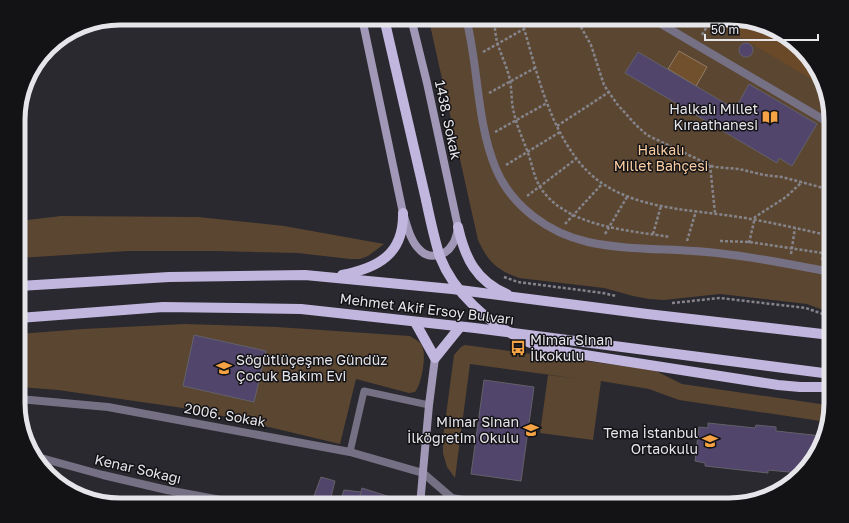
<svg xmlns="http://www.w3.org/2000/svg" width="849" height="523" viewBox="0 0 849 523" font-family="'Golos Text',sans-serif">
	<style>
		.green { fill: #5b4631 }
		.forest { fill: #694927 }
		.water { fill: #71502e; stroke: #947d66 }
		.building { fill: #51456c; stroke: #636169 }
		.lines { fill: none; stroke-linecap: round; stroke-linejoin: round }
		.path { stroke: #85848a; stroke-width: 2.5; stroke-dasharray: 3 2; stroke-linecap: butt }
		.lane { stroke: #757083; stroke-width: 7 }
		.street { stroke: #757083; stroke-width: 8 }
		.secondary { stroke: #a098b6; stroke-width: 8 }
		.primary { stroke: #c1b6dd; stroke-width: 10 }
		.primary-bridge { stroke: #c1b6dd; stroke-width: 10 }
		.labels { text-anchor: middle; stroke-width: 3; stroke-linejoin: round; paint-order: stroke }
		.poi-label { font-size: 14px; fill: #e6e5ea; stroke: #131215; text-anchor: end }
		.street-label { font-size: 14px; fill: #e6e5ea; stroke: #131215 }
		.park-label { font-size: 14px; fill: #facea2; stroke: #131215 }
		.rim { fill: none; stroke: #e6e5ea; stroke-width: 5 }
	</style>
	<rect width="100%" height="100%" fill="#2a292f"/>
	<!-- green -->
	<g class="green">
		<path d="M445,18H730L786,35L817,69L831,113V313L807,304L720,294L664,300L649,299L633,296L604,288L519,278C497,270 488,262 478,240L430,25L446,21Z"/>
		<polygon points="61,216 198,217 284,226 384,244 368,256 360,259 350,259 298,253 217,251 128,251 19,258 19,221"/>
		<path d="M185,324L277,327L410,336C416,340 422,342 423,349C426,359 421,385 415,392L409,393L356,379L340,444L197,410L58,390L19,387V334L83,329Z"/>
		<polygon points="465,345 654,370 682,384 827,405 831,404 831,410 827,422 679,400 649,389 601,381 593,440 540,433 548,375 581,379 470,364 455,478 447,467 443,453 443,438 454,355 461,347"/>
	</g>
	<!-- forest -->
	<polygon class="forest" points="708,18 730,18 786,35 817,69 823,86"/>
	<!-- water -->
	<polygon class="water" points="679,51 707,67 696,86 668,69"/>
	<!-- building -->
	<g class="building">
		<circle cx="746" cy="50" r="7"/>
		<polygon points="638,52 735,109 749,84 817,124 792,166 779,158 777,163 625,73"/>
		<polygon points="194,335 266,351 254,402 183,386"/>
		<polygon points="484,380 534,387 521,481 471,474"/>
		<polygon points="708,423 755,428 756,425 776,427 776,431 822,436 814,460 799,473 768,470 768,473 705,466 705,463 695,461 699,427 708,428"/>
		<polygon points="321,477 335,481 329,505 316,505 311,504"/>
		<polygon points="362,488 387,496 384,505 357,505"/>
		<polygon points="344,490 361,492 357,505 339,505"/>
		<polygon points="387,496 407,503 407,505 384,505"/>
	</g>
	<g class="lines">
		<!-- path -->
		<g class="path">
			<path d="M494,18C495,27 495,36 498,45C502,57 507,67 510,80C512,91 511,102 514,113C517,127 523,139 528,153C532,164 534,177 540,187C566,227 627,230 670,237"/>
			<path d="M521,18C535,65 546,118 576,158C614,210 682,208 739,217C770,222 800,229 831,236"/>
			<polyline points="576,18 591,45 604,85 617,104 636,125 647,135 714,167 739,169 764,175 782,177 831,190"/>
			<polyline points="702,35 712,18"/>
			<polyline points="483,52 524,29"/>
			<polyline points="489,93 535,68"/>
			<polyline points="557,126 609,92"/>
			<polyline points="495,132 547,103"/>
			<path d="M827,134C823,147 823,160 831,172"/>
			<polyline points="506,165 560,132"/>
			<polyline points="710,165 715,213"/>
			<polyline points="527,196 576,159"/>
			<polyline points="565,224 602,184"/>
			<polyline points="605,234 627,197"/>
			<polyline points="653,234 661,206"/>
			<polyline points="687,241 696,211"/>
			<polyline points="720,241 749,242 823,253"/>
			<polyline points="749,243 755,217 786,197 802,182"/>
			<polyline points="791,254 795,228"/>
			<polyline points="822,260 825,234"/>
			<polyline points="504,277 518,282 603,293 616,296"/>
			<polyline points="672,303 720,298 806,308 831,317"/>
		</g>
		<!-- lane -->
		<polyline class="lane" points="350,452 364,391 429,405"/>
		<!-- street -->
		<g class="street">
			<path d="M466,18C479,68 476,121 496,169C512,207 549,233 588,242C629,251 675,248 717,253C755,257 793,265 831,272"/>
			<polyline points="651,18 831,124"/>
			<polyline points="19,399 108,407 350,452 423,473 452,498 488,505"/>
			<polyline points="30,445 41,458 103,475 167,490 247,505"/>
		</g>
		<!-- secondary -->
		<g class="secondary">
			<path d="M362,18L403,213C407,225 410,241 420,250C429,260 446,256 452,245C456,240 457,234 458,227L427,83L411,18"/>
			<polyline points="420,505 429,405 435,358"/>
		</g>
		<!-- primary -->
		<g class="primary">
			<polyline points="384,18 426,200"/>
			<path d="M458,227C465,258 476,281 507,294"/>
			<path d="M342,275C378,268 404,254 403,213"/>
			<polyline points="19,286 169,277 305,275 452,289 647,314 831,335"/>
			<polyline points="19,318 163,307 301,309 475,328 831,374"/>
			<polyline points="415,322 435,358 460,327"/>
			<polyline points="585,355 778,385 800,387 831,387"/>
		</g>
		<!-- primary-bridge -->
		<path class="primary-bridge" d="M426,200C430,219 434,238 440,257C454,293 488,323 522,339C541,349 564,351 585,355"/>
	</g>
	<!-- icons -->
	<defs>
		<symbol id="library-bare" viewBox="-9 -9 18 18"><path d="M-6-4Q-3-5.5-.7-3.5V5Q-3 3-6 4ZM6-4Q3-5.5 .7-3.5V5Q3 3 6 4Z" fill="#f5a345" stroke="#131215" stroke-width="2.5" paint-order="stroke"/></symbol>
		<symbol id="bus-bare" viewBox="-9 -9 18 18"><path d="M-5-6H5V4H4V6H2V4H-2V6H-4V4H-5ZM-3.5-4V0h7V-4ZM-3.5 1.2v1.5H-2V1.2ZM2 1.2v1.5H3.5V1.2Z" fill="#f5a345" stroke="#131215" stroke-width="2.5" paint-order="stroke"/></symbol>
		<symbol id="school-bare" viewBox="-9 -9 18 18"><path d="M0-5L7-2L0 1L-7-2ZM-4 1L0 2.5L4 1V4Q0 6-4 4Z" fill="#f5a345" stroke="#131215" stroke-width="2.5" paint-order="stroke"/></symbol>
	</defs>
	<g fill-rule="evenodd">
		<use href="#library-bare" x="759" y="106" width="22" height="22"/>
		<use href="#bus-bare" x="507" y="337" width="22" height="22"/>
		<use href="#school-bare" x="213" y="357" width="22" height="22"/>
		<use href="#school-bare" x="520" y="419" width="22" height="22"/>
		<use href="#school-bare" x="699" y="430" width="22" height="22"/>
	</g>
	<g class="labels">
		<!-- poi labels -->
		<g class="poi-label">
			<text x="758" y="114">Halkalı Millet<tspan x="758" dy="16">Kıraathanesi</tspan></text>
			<text x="530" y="345" text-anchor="start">Mimar Sinan<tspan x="530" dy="16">İlkokulu</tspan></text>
			<text x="236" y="365" text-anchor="start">Söğütlüçeşme Gündüz<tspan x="236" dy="16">Çocuk Bakım Evi</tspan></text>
			<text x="519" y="427">Mimar Sinan<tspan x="519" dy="16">İlköğretim Okulu</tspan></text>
			<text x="698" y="438">Tema İstanbul<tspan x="698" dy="16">Ortaokulu</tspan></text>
		</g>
		<!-- street labels -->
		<g class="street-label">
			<text transform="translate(448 120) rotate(78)" y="5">1438. Sokak</text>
			<text transform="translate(427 309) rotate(7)" y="5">Mehmet Akif Ersoy Bulvarı</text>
			<text transform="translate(225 415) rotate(10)" y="5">2006. Sokak</text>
			<text transform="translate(138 469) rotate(13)" y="5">Kenar Sokağı</text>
		</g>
		<!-- park labels -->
		<g class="park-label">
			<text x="661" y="155">Halkalı<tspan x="661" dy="16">Millet Bahçesi</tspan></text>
		</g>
	</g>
	<!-- crop -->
	<path d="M0 0H849V523H0ZM120 25H729A95 95 0 0 1 824 120V403A95 95 0 0 1 729 498H120A95 95 0 0 1 25 403V120A95 95 0 0 1 120 25Z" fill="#131215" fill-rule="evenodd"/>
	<path class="rim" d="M120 25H729A95 95 0 0 1 824 120V403A95 95 0 0 1 729 498H120A95 95 0 0 1 25 403V120A95 95 0 0 1 120 25Z"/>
	<!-- scale -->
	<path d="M705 34v6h113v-6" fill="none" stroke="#e6e5ea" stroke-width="2"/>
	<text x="711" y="34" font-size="12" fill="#e6e5ea" stroke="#131215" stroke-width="3" paint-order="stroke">50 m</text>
</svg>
